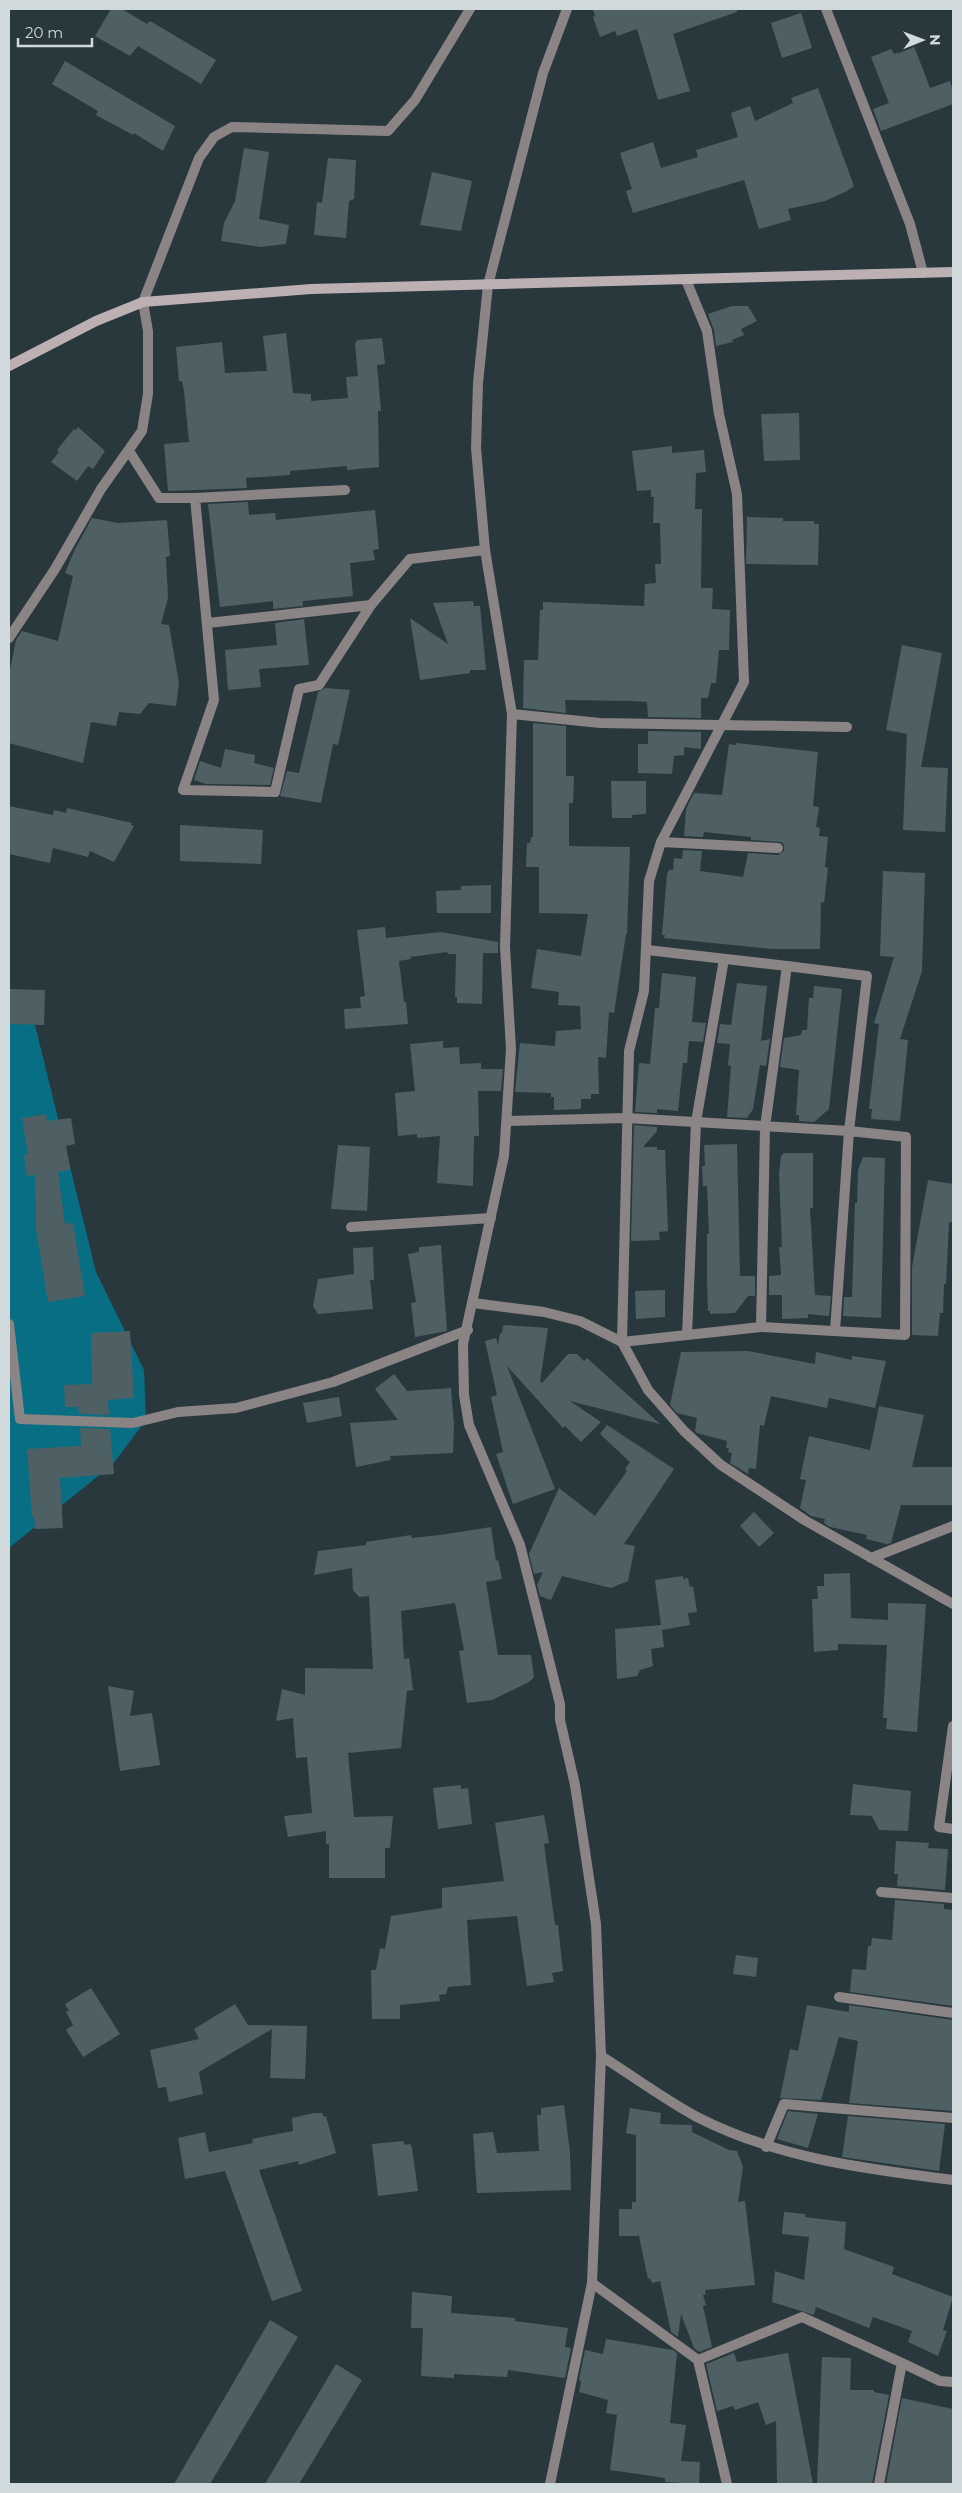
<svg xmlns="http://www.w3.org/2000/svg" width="962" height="2493" viewBox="0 0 962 2493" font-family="Montserrat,sans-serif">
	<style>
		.forest { fill: #086e84 }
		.building { fill: #4f6065 }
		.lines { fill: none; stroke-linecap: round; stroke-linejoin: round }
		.street { stroke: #8b8485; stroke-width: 10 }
		.secondary { stroke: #bcb0b3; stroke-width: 10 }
	</style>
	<rect width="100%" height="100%" fill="#29383d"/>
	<!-- forest -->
	<polygon class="forest" points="9,1005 35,1025 96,1272 144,1370 146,1420 113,1464 9,1548"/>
	<!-- building -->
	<g class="building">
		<polygon points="111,9 122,9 147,24 150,21 216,60 201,84 138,46 130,56 95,36"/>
		<polygon points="593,9 737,9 737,12 673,34 690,91 658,100 637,29 617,36 615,31 600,37 593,17 595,16"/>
		<polygon points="801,13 812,48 782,58 771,23"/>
		<polygon points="914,46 930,88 950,81 953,91 953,104 881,131 873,109 889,103 871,57 891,49 894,54"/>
		<polygon points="65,61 175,126 163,151 134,133 133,135 96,115 98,111 52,84"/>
		<polygon points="818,88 854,186 847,191 825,201 788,209 791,220 759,229 744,180 633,213 626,191 632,189 620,153 653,142 661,168 698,157 696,150 738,137 731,113 750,106 755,121 793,103 791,98"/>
		<polygon points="244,148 269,152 259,219 289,225 286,244 261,247 221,241 224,223 235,201"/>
		<polygon points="328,158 356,160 354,199 349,201 346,238 314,235 317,202 322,203"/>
		<polygon points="432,172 472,181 461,231 420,225"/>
		<polygon points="732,306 748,306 757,321 741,329 744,335 732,340 733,342 716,346 714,330 708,314"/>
		<polygon points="286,333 293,393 311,394 311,401 348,398 346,377 358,376 355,343 358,340 382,338 385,364 377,365 381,411 378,411 379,467 347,470 347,466 290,471 290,475 246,478 247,488 168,491 164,444 189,442 184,391 182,381 179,381 176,347 222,342 225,373 267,371 263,336"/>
		<polygon points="799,413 800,460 764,461 761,414"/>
		<polygon points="78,427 105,451 93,469 88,466 77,481 51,462 59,452 57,450 74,429 76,430"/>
		<polygon points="672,446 672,453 704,450 706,472 696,473 695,509 702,509 701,588 713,588 712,609 730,610 729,650 719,650 716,683 711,683 708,698 701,698 701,718 648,717 647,702 632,701 565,700 566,713 523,708 524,660 538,660 540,610 543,610 543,602 644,606 645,584 656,583 655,564 661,564 660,523 653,523 654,497 651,497 651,490 637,491 632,451"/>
		<polygon points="248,502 249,515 275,513 276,520 375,510 379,549 373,550 375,560 350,563 353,596 303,601 303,606 273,609 273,601 220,607 208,504"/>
		<polygon points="747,517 783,518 783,521 814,521 814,524 819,524 818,565 746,564"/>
		<polygon points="92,518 118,523 167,520 170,556 166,557 168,598 161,624 169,625 179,683 176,706 149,703 140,714 119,712 116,726 91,722 83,763 9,743 9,675 16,640 22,631 58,641 73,576 65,573 75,549"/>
		<polygon points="473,601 474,606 480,606 486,670 470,670 470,673 420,680 410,618 448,644 433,603"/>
		<polygon points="304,619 309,665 259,669 261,687 228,690 225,650 277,645 275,623"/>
		<polygon points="902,645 942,653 921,767 948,768 945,832 903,830 907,734 886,730"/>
		<polygon points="325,688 350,690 338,745 333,744 321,803 280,796 287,771 299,773 318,692"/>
		<polygon points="533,723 566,726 566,776 574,776 573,803 569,803 569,846 630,847 627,934 626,934 614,1013 609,1012 606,1058 598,1057 599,1094 591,1094 591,1099 581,1099 581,1109 554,1110 554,1097 551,1097 551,1093 515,1092 520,1043 555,1046 556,1031 581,1029 580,1006 558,1005 559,992 531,988 537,949 581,956 588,914 539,913 539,867 526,867 527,843 530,843 531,837 533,837"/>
		<polygon points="648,731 701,732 701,749 684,747 684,755 674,756 672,774 638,773 638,744 648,744"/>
		<polygon points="736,743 818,752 813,806 819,807 816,827 820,828 819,836 828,837 825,867 828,868 824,903 821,902 820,949 771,949 664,938 665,935 662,935 667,874 669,870 673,870 674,858 682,859 683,850 702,851 700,871 743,877 748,853 778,855 784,851 784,845 781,842 751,840 751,837 704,832 703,837 684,836 686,809 694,793 722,795 729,744 736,745"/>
		<polygon points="225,749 255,755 254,763 274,768 270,785 206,784 194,780 200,761 221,768"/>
		<polygon points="611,781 646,781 646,814 632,815 632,818 612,818"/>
		<polygon points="9,806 53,815 54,810 66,813 67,808 132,823 131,825 134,826 114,862 90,851 88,857 53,848 50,863 9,854"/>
		<polygon points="180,825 263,830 261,864 180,861"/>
		<polygon points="883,871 925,873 922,971 900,1039 908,1040 900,1121 871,1119 872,1109 869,1109 879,1024 874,1023 894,957 880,956"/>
		<polygon points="491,885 491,913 437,913 436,891 461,890 461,886"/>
		<polygon points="385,927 386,938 441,932 498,942 498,953 483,953 482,1004 457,1003 457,997 455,997 456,954 448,954 447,952 410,957 411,959 399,961 404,1002 406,1002 408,1024 345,1029 344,1009 361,1008 360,997 365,996 357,930"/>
		<polygon points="662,973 696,977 692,1022 706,1023 703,1042 689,1041 687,1063 683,1063 678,1111 657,1109 657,1113 635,1112 639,1063 650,1064 655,1008 659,1008"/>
		<polygon points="737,983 767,986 761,1041 770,1039 766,1066 760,1065 753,1109 747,1118 727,1117 731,1066 728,1065 730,1044 717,1043 720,1024 731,1025"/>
		<polygon points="814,986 842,989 829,1109 814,1122 799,1121 799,1115 796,1115 799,1070 780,1067 784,1038 801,1035 802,1030 807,1030 809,998 813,998"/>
		<polygon points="9,989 45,990 44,1025 9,1024"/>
		<polygon points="443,1041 443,1048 459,1047 460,1064 481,1063 481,1069 503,1069 501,1091 478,1091 479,1136 474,1136 473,1186 437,1183 440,1136 417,1138 417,1134 398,1136 395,1093 415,1091 410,1044"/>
		<polygon points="46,1114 47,1121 71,1118 75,1144 66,1146 70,1167 69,1170 58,1172 65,1224 73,1223 85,1296 48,1302 36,1229 35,1175 27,1176 24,1155 28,1154 22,1118"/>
		<polygon points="634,1125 657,1127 657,1131 643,1147 657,1147 657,1150 665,1150 668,1231 659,1232 660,1240 631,1241"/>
		<polygon points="737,1144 740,1276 755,1276 755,1296 748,1296 735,1313 710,1314 710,1311 708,1311 707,1282 707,1234 709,1234 707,1186 703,1186 702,1166 705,1166 704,1145"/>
		<polygon points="338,1145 370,1147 367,1211 331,1209"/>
		<polygon points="784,1153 813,1153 813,1208 810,1208 815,1295 831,1296 829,1316 808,1314 808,1318 782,1319 782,1295 769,1295 769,1276 781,1275 779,1247 782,1247 779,1174 781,1156"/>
		<polygon points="863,1157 885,1158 881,1318 843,1316 844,1297 852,1297 855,1203 857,1203 858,1170"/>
		<polygon points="928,1180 953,1184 953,1222 949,1222 946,1284 944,1284 943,1313 940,1313 938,1336 912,1335 912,1267"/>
		<polygon points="441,1245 447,1331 415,1337 411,1303 416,1302 408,1254 419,1252 419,1247"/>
		<polygon points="373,1247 374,1280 370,1280 373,1309 318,1314 313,1306 318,1279 354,1274 353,1248"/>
		<polygon points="665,1290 665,1317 636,1319 635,1291"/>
		<polygon points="506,1325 548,1328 540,1382 542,1383 568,1354 577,1354 584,1361 587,1358 660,1424 570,1401 601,1422 581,1442 565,1426 563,1428 507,1366 555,1489 513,1504 496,1454 503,1452 491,1397 497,1395 485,1341 496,1338 498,1345 500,1333 502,1333 503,1326"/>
		<polygon points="130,1331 134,1398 108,1400 109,1415 79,1414 78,1407 65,1407 64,1385 92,1384 91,1333"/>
		<polygon points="748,1351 815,1364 816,1352 852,1360 852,1356 886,1361 875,1408 829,1398 827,1408 771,1396 764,1426 760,1425 756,1469 749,1468 748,1474 730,1463 732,1453 728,1452 729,1448 726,1448 727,1441 697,1433 695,1431 697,1418 677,1413 670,1405 681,1352"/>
		<polygon points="394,1374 407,1391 451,1388 454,1425 453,1453 390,1456 391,1460 356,1467 350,1423 398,1420 375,1389"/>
		<polygon points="339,1397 342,1416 307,1423 303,1403"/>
		<polygon points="879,1406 924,1415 912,1467 953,1467 953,1505 901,1505 891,1543 887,1544 866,1539 867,1535 830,1527 824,1523 825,1519 811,1516 800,1508 806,1480 800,1479 809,1436 870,1450"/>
		<polygon points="607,1425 674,1469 624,1544 635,1546 628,1581 611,1588 562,1576 551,1600 540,1596 537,1585 543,1572 534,1574 529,1554 559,1488 595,1516 627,1471 625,1469 630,1462 600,1434"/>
		<polygon points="80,1428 110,1429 114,1474 60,1478 63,1528 35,1529 34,1516 32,1516 27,1449 81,1446"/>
		<polygon points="754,1512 774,1533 759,1547 740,1526"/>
		<polygon points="491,1527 496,1561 498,1560 502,1579 486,1582 498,1655 531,1655 534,1677 529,1682 492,1700 467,1703 459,1651 464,1650 455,1603 401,1611 404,1659 409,1658 413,1690 407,1691 401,1748 348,1753 354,1817 393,1816 390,1848 385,1848 385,1878 329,1878 329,1844 326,1844 326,1831 288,1837 284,1816 312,1813 307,1757 296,1758 293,1718 276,1721 282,1689 305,1695 305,1668 373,1669 369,1596 359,1597 353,1590 352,1568 314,1575 318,1551 366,1545 366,1542 411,1535 412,1538 440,1535"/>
		<polygon points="850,1573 851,1618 888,1620 888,1603 926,1604 917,1732 886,1729 887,1718 883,1718 887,1645 838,1644 838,1650 814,1652 812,1599 818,1599 817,1586 824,1586 824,1574"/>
		<polygon points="683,1576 683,1579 688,1578 690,1587 693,1586 697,1612 688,1613 690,1625 662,1630 664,1647 651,1649 653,1666 640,1670 637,1676 617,1679 615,1629 661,1625 655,1580"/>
		<polygon points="108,1686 134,1691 130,1716 152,1713 160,1765 120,1771"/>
		<polygon points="853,1784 911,1791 908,1831 879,1830 872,1816 850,1815"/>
		<polygon points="461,1785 461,1789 468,1788 472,1824 438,1829 433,1788"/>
		<polygon points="544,1815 549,1843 544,1844 555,1925 558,1925 563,1971 552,1973 554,1982 527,1986 517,1916 467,1920 471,1985 448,1987 446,1994 439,1995 440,2001 400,2005 400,2019 372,2019 371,1970 376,1970 380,1948 385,1949 391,1916 442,1908 442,1888 504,1881 495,1823"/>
		<polygon points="896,1841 929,1843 928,1848 948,1849 945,1890 897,1886 898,1874 894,1874"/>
		<polygon points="895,1900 944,1904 944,1909 953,1910 953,2006 850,1992 852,1969 866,1970 868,1946 871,1946 872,1938 892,1940"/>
		<polygon points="736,1955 758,1958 756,1977 733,1974"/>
		<polygon points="91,1988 120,2034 83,2057 66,2030 73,2025 66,2012 69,2011 65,2004"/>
		<polygon points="235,2004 248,2025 307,2026 305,2079 270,2078 272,2029 199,2072 203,2094 169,2102 166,2087 158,2088 150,2050 199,2039 194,2029"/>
		<polygon points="807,2005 849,2012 849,2005 953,2020 953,2111 849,2103 858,2041 839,2037 821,2100 780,2098 790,2049 798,2051"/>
		<polygon points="564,2105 570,2152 571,2190 477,2193 473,2134 493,2132 497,2153 539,2151 537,2115 541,2115 541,2108"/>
		<polygon points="630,2108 661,2113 660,2124 692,2125 692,2132 729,2150 737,2151 743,2167 738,2202 745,2201 755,2285 705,2290 706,2294 703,2295 706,2305 703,2306 712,2347 699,2352 694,2348 681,2314 678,2337 671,2332 660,2281 652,2283 650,2278 648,2279 639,2236 619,2236 619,2209 632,2209 632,2202 636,2202 636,2135 626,2133"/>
		<polygon points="788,2111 818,2114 808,2148 777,2139"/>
		<polygon points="314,2113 322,2113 324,2117 326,2116 336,2153 299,2165 298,2161 259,2170 302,2291 272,2301 225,2171 185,2179 178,2138 205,2132 209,2152 253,2143 252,2139 293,2131 292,2118"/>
		<polygon points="848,2116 945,2124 939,2171 842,2157"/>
		<polygon points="404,2141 404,2145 410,2144 412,2148 418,2191 378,2196 372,2144"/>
		<polygon points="784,2212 805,2214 805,2217 846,2222 844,2249 894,2267 892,2274 953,2297 943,2330 947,2331 938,2356 908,2342 912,2331 873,2317 869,2328 816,2307 814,2315 772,2302 775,2271 804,2280 809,2237 782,2234"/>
		<polygon points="412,2292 452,2296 451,2313 515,2318 515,2321 568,2328 565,2347 571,2348 565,2378 508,2370 507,2377 454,2374 454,2378 421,2376 423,2328 411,2328"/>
		<polygon points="270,2320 298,2337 210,2484 174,2484"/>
		<polygon points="606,2339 673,2350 677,2353 670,2423 686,2425 681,2461 700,2462 699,2484 665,2482 665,2478 610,2470 617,2415 606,2413 608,2400 579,2392 581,2381 579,2380 585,2350 603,2354"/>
		<polygon points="734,2353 737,2362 788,2353 813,2484 777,2484 776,2421 766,2425 758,2402 735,2410 733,2406 717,2411 706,2364"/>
		<polygon points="822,2357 851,2358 850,2390 874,2390 874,2392 889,2395 872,2484 817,2484"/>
		<polygon points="336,2364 362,2380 299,2484 265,2484"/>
		<polygon points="902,2398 953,2409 953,2484 886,2484"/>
	</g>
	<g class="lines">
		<!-- street -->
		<g class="street">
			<polyline points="826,9 910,224 923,273"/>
			<polyline points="686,280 707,331 719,414 737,494 744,682 661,842 649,881 644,991 629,1051 622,1342 648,1390 684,1431 721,1465 806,1521 953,1604"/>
			<polyline points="129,451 159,498 195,498"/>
			<polyline points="345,490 195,498 214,700 183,790 275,792 299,689 319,685 371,605 410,559 485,550"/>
			<polyline points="208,623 371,605"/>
			<polyline points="9,638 55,569 101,489 142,431 148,394 148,331 143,302 199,158 214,137 232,127 388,131 415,100 470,9"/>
			<polyline points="512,714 600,723 847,727"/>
			<polyline points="661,842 778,848"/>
			<polyline points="647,950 787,966"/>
			<polyline points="507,1121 626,1118 849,1131 906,1137 905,1335 761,1327 765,1127 787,966 867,976 849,1131 835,1331"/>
			<polyline points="351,1227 491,1218"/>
			<polyline points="473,1303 544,1312 580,1321 622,1342 761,1327"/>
			<polyline points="9,1324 20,1419 133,1423 178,1412 236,1408 333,1382 468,1330"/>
			<polyline points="687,1335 696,1122 724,959"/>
			<polyline points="871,1558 953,1526"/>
			<polyline points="953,1726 939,1827 953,1829"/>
			<polyline points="881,1892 953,1898"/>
			<polyline points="839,1997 953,2013"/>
			<path d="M601,2056C633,2076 664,2099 697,2117C777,2158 865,2169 953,2180"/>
			<polyline points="766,2147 784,2104 953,2118"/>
			<polyline points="592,2283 698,2360 727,2484"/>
			<polyline points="698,2360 802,2317 902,2363 879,2484"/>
			<polyline points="902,2363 940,2381 953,2382"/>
			<polyline points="550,2484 592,2283 601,2056 596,1924 575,1785 560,1720 560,1704 520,1545 469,1425 464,1395 463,1344 504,1156 511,1049 505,947 512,714 485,550 476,448 478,383 488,285 543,73 567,9"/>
		</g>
		<!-- secondary -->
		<polyline class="secondary" points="9,366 96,321 143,302 311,289 953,272"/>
	</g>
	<!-- border -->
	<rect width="962" height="2493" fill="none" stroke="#d0d9dc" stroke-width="20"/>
	<!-- north arrow -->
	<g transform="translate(922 40) rotate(89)" stroke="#29383d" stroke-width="4" paint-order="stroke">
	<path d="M0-4L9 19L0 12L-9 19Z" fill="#d0d9dc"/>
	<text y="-8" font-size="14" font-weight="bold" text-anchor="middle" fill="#d0d9dc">N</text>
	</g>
	<!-- scale -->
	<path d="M18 38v8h74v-8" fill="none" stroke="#d0d9dc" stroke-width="2.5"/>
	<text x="25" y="38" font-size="15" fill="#d0d9dc" stroke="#29383d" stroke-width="4" paint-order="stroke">20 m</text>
</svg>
